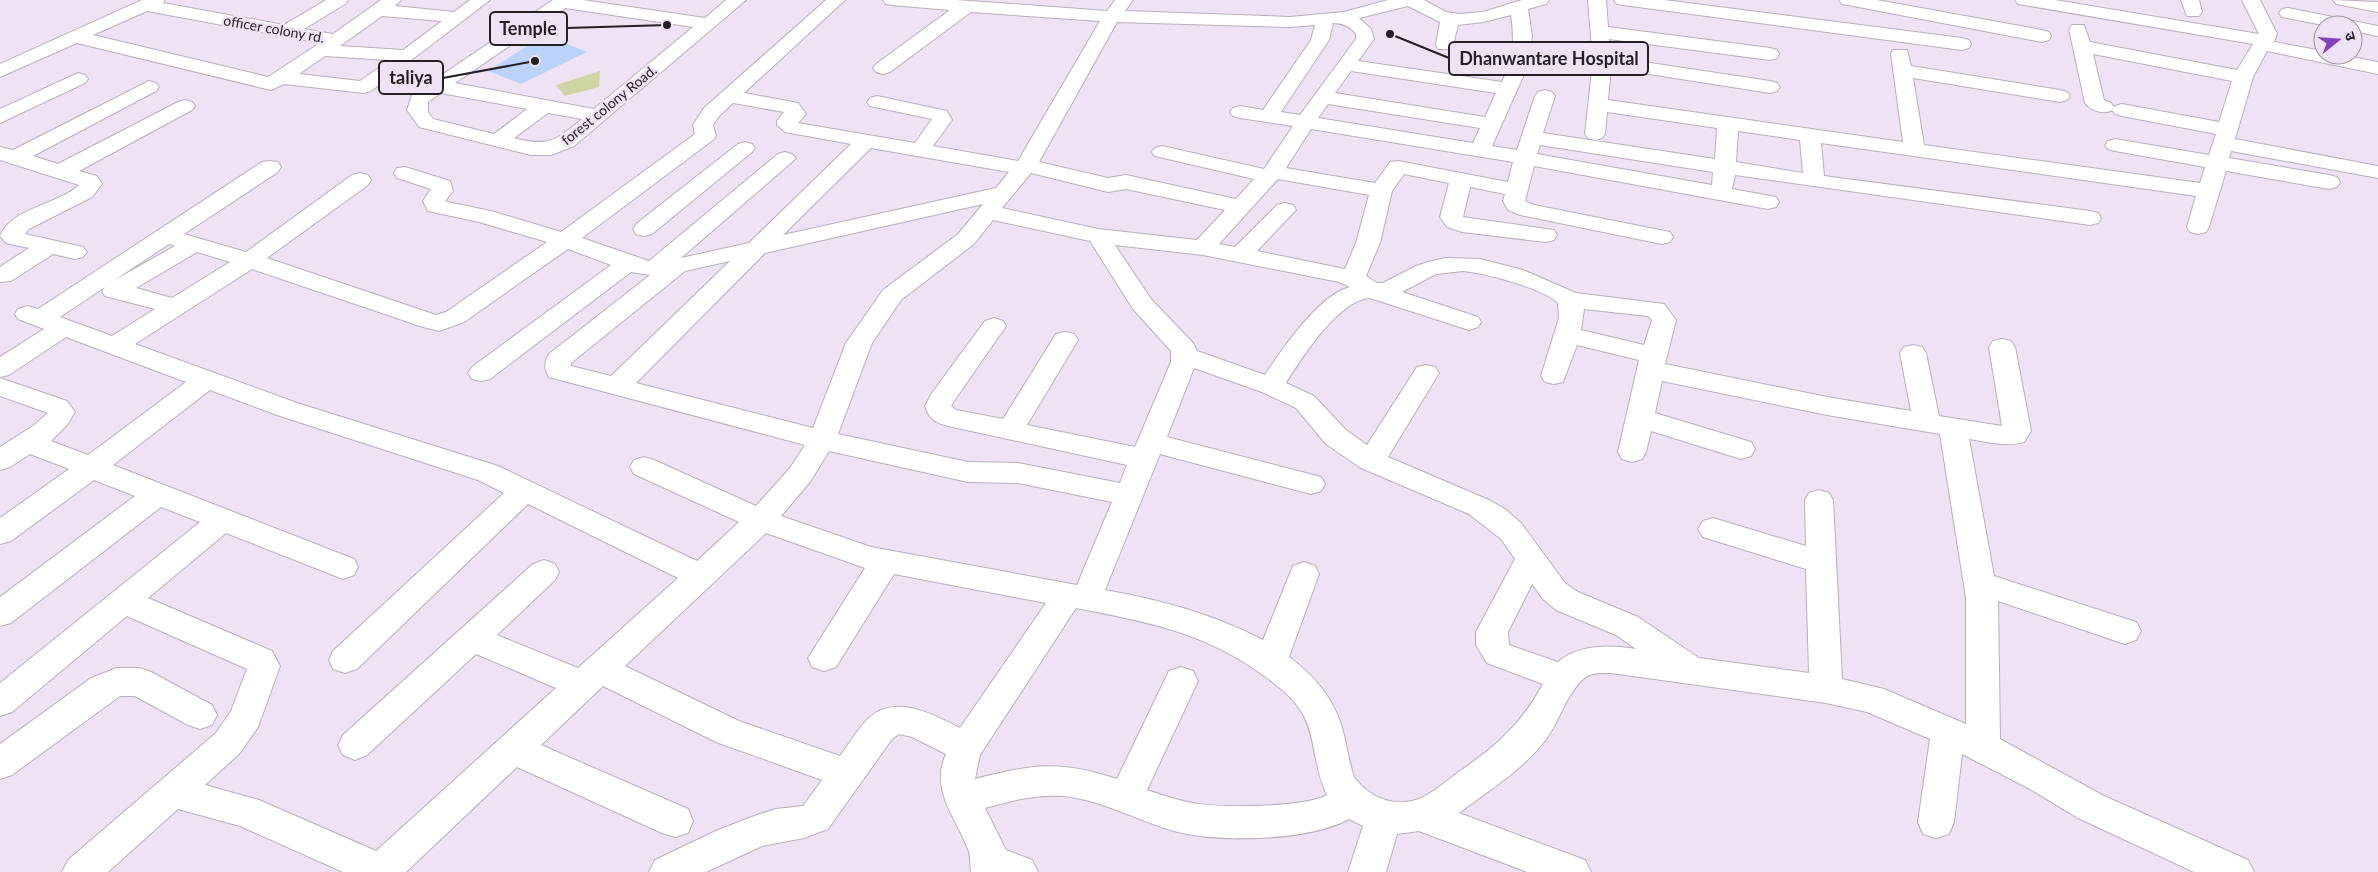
<svg xmlns="http://www.w3.org/2000/svg" width="2378" height="872" viewBox="0 0 2378 872" font-family="Lato,'Noto Sans Devanagari',sans-serif">
	<style>
		.green { fill: #ced7a3 }
		.water { fill: #bbd2fb }
		.lines { fill: none; stroke-linecap: round; stroke-linejoin: round }
		.minor-casing { stroke: #b9aebe; stroke-width: 2 }
		.minor { fill: #fff; fill-rule: evenodd }
		.labels { text-anchor: middle; stroke-width: 5; stroke-linejoin: round; paint-order: stroke }
		.far-street-label { font-size: 14px; fill: #231f25; stroke: #eee3f4 }
		.leader { fill: none; stroke: #231f25; stroke-width: 2 }
		.callout-dot { fill: #231f25; stroke: #eee3f4; stroke-width: 2 }
		.callout { fill: #eee3f4; stroke: #231f25; stroke-width: 2 }
		.callout-label { font-size: 18px; text-anchor: middle; font-weight: bold; fill: #231f25 }
	</style>
	<rect width="100%" height="100%" fill="#eee3f4"/>
	<!-- green -->
	<polygon class="green" points="600,71 599,87 565,96 556,85"/>
	<!-- water -->
	<polygon class="water" points="545,35 587,52 521,84 488,71"/>
	<g class="lines">
		<defs>
			<g id="minor">
				<path d="M142,0H165L163,3L284,25L326,0H348L345,4L304,29L333,34L381,0H401L395,6L454,12L470,0H490L371,91L364,93L284,84L271,90L77,43L0,77V64ZM147,11L320,43L268,77L93,35ZM382,16L442,21L403,50L340,46ZM325,56L390,60L360,81L299,74Z"/>
				<path d="M553,0H583L705,18L726,0H746L574,146L551,155H531L419,127L407,110L412,95ZM565,8L693,27L594,109L455,83ZM441,93L527,109L494,134L433,119L428,112V102ZM548,113L582,119C556,141 548,147 514,138Z"/>
				<path d="M826,0H845L744,93L798,103L806,114L798,123L915,143L932,119L870,106L867,102L870,98L877,96L947,111L952,120L933,146L1018,161L1100,21L971,12L890,72L883,74L876,72L873,68L876,64L950,10L892,5L886,4L883,0H956L1107,11L1115,0H1133L1125,11L1290,17L1344,12L1388,0H1424L1446,12L1459,14L1483,12L1522,0H1549L1546,4L1528,9L1532,36L1530,61L1492,146L1517,150L1535,96L1538,92L1545,90L1552,92L1555,96L1543,133L1715,159L1717,128L1607,112L1605,134L1602,138L1595,140L1588,138L1585,134L1593,61L1588,0H1606L1608,27L1770,48L1777,50L1779,54L1777,58L1770,60L1609,39L1611,57L1770,81L1777,83L1780,87L1777,91L1770,93L1611,68L1608,100L1903,142L1891,54L1893,50H1907L1911,66L2060,90L2067,92L2070,96L2067,100L2060,102L1913,78L1924,145L2200,183L2205,167L2115,151L2108,149L2105,145L2108,141L2115,139L2209,155L2216,134L2122,116L2115,114L2112,110L2115,106L2122,104L2219,122L2232,81L2093,54L2104,100L2111,103L2114,107L2111,111C2102,114 2091,111 2085,103L2069,29L2072,25H2084L2090,42L2237,70L2253,44L2024,5L2018,4L2015,0H2055L2259,34L2242,0H2260L2277,34L2274,42L2323,51V55H2341L2378,62V74L2267,51L2253,77L2235,139L2378,166V178L2231,151L2229,158L2329,175L2337,177L2340,182L2337,187L2329,189L2226,171L2209,227L2206,232L2198,234L2190,232L2187,227L2196,196L1821,143L1824,176L2090,211L2098,213L2101,218L2098,223L2090,225L1735,175L1732,189L1776,197L1779,202L1776,207L1768,209L1534,166L1525,201L1534,205L1670,232L1673,237L1670,242L1662,244L1520,215L1508,210L1503,201L1505,194L1470,187L1463,217L1554,230L1557,235L1554,240L1546,242L1462,232L1447,227L1440,217L1449,183L1404,174L1392,191L1380,243L1366,276L1377,283H1383L1416,266L1428,262L1445,258L1480,259L1523,270L1576,293L1664,304L1676,320L1665,364L1827,397L1911,411L1900,353L1904,347L1913,345L1922,347L1926,353L1939,416L2002,426L1989,347L1993,341L2002,339L2011,341L2015,347L2031,431L2024,442C2005,447 1988,442 1969,439L1994,576L2136,622L2141,631L2136,640L2125,644L1998,601L2000,739L2104,796L2248,860L2254,872H2194L2078,818L2030,789L1962,754L1954,822L1949,834L1936,838L1923,834L1918,822L1930,739L1867,712L1826,703L1611,673C1601,673 1590,672 1582,680C1565,697 1559,723 1544,742C1521,771 1488,791 1459,813L1585,860L1591,872H1527L1419,831L1397,834L1386,872H1348L1363,826L1349,819C1309,841 1218,843 1174,831C1136,820 1102,800 1063,796C1036,794 1010,801 985,808L1006,850L1032,860L1038,872H971C970,865 971,856 968,849C955,816 930,790 946,754L912,737L899,734L892,739L828,829L804,838L762,846L706,872H649L655,860L718,830L757,815L776,809L803,806L822,780L716,742L603,686L541,745L688,809L693,821L688,833L675,837L662,833L517,767L406,872H343L240,826L178,809L108,872H62L68,860L216,733L231,711L247,669L127,616L12,712L0,716V683L200,522L161,507L11,623L0,626V597L135,496L94,480L11,541L0,544V518L69,469L30,454L10,467L0,470V447L33,426L48,413L0,396V378L67,401L75,412L67,425L51,441L88,455L186,382L66,337L9,375L0,377V357L44,329L18,319L15,314L18,309L27,306L38,309L262,162L270,161L278,162L281,167L278,172L184,234L246,252L352,175L360,173L368,175L371,180L368,185L267,258L436,315L446,312L547,242L479,222L428,211L423,201L431,189L397,178L394,173L397,168L405,167L450,181L453,191L445,201L447,202L491,211L561,232L695,134L693,125L704,108ZM1408,6L1440,22L1436,45L1438,49H1452L1458,25L1483,22L1511,15C1515,42 1513,57 1502,82L1358,61L1374,39L1371,29L1359,18ZM1117,22L1290,27L1315,25L1311,40L1263,110L1240,106L1233,108L1230,112L1233,116L1240,118L1293,126L1264,169L1162,146L1155,148L1151,152L1155,156L1254,179L1236,199L1126,175L1108,178L1039,162ZM1333,23C1342,23 1350,26 1356,34V39L1300,115L1281,112L1329,40ZM1351,71L1496,93L1485,117L1335,93ZM733,103L784,112L777,121V125L785,132L851,144L749,243L681,258L792,162L796,158L792,154L785,152L778,154L649,261L582,238L713,140L716,136L713,125L719,116ZM1328,104L1480,128L1473,143L1318,118ZM1311,129L1513,162L1508,182L1398,161L1390,162L1375,183L1286,168ZM1738,131L1800,140L1803,173L1736,162ZM1540,145L1713,172L1712,185L1537,154ZM871,148L1009,172L996,188L783,235ZM1031,173L1108,192L1126,189L1225,210L1197,240L1098,229L1002,208ZM1278,179L1369,195L1356,243L1345,269L1257,251L1296,210L1293,205L1285,203L1277,205L1235,247L1219,244ZM983,204L958,234L883,290L846,343L813,428L636,383L765,253ZM993,220L1090,241L1133,309L1171,351V362L1135,447L1027,425L1078,340L1074,334L1065,332L1056,334L1003,419L956,410L951,406L954,401L1006,326L1003,321L994,318L985,321L932,393L925,406C929,419 936,423 948,426L1127,465L1120,483L1018,463L968,462L838,434L872,343L901,300L974,244ZM169,244L175,246L113,281ZM1115,245L1203,255L1339,282L1350,287C1320,294 1282,349 1265,375L1197,351L1193,343L1151,299ZM568,249L611,265L472,367L468,373L472,379L481,381L490,379L631,272L650,275L549,354C544,362 544,369 549,377L805,445L790,468L756,506L654,460L644,457L634,460L630,467L634,474L739,522L697,561L498,466L297,403L135,344L252,269L423,327L439,331L464,322ZM197,252L230,262L172,298L136,288ZM730,261L611,376L571,366V363L685,271ZM1463,271C1484,273 1543,288 1558,303L1559,318L1541,376L1545,382L1554,384L1563,382L1577,345L1639,360L1618,452L1622,459L1632,462L1642,459L1646,452L1651,431L1741,459L1751,456L1755,449L1751,442L1655,413L1662,381L1827,415L1940,434L1966,598V724L1884,689L1842,679L1833,500L1829,493L1819,490L1809,493L1805,500L1806,546L1713,518L1703,521L1698,529L1703,537L1806,569L1809,673L1699,658L1638,617L1578,592L1565,583L1521,523L1505,509L1489,500L1388,457L1439,373L1435,367L1426,365L1417,367L1367,445L1346,430L1314,396L1286,383C1302,357 1339,300 1370,298L1469,330L1478,327L1481,322L1478,317L1402,292L1436,274ZM105,287L102,291L105,296L155,309L112,336L60,317ZM1584,309L1648,316L1652,320L1644,345L1581,330ZM1194,368L1262,392L1296,408L1326,444L1361,468L1469,514L1501,539L1515,559L1476,632V645L1487,663L1543,684C1521,725 1495,747 1456,774C1445,782 1434,792 1421,798C1395,809 1370,798 1354,777C1349,762 1347,747 1343,731C1335,700 1315,676 1289,657L1319,574L1315,566L1304,562L1293,566L1263,640C1213,614 1161,600 1105,590L1160,454L1311,494L1321,491L1325,484L1321,477L1167,437ZM210,390L277,415L478,480L504,493L333,651L329,660L333,669L345,673L357,669L528,504L678,578L578,668L497,635L555,580L559,572L555,564L544,560L533,564L343,735L338,745L343,755L355,760L367,755L476,654L556,688L376,851L259,800L205,785L240,753L258,727L280,666L272,651L148,598L226,533L343,579L354,575L358,567L354,559L113,465ZM829,451L968,482L1018,483L1112,502L1077,585L871,547L781,516L810,482ZM766,533L865,568L808,658L812,667L824,671L836,667L894,574L1046,603L960,728C932,714 896,694 869,718C858,728 849,744 840,756L739,721L625,666ZM1532,584L1543,599L1556,610L1616,635L1636,649C1611,645 1579,644 1558,662L1509,645L1508,632ZM1076,608C1143,621 1204,632 1260,673C1277,685 1296,699 1305,718C1316,742 1314,769 1327,795C1303,808 1219,808 1192,803C1177,800 1162,795 1147,790L1198,681L1193,671L1181,667L1169,671L1117,779C1060,760 1032,764 975,779L980,755Z"/>
				<polygon points="1614,0 1664,0 1962,38 1969,40 1971,44 1969,48 1962,50 1623,5 1617,4"/>
				<polygon points="1839,0 1877,0 2042,30 2049,32 2051,36 2049,40 2042,42 1848,5 1842,4"/>
				<polygon points="2181,0 2199,0 2202,12 2199,16 2187,16"/>
				<polygon points="2333,0 2378,2 2378,12 2336,4"/>
				<polygon points="2288,8 2378,26 2378,36 2353,31 2353,25 2323,25 2282,17 2279,13 2282,9"/>
				<polygon points="78,73 85,75 88,79 85,83 0,123 0,109"/>
				<path d="M149,81L156,83L159,87L156,91L33,156L58,164L178,102L185,100L192,102L195,106L192,110L79,171L97,176L102,184L92,197L29,229L25,234L83,247L87,252L83,257L75,259L53,254L11,281L0,282V267L29,248L6,243L0,236C12,207 58,205 79,185L0,160V147L13,150Z"/>
				<polygon points="745,142 752,144 755,148 752,152 652,234 644,236 636,234 633,229 636,224 738,144"/>
				<polygon points="117,668 139,668 151,672 212,705 217,715 212,725 200,729 188,725 135,696 120,696 12,775 0,779 0,744 91,678"/>
			</g>
		</defs>
		<!-- minor casing -->
		<use href="#minor" class="minor-casing"/>
		<!-- minor -->
		<use href="#minor" class="minor"/>
	</g>
	<g class="labels">
		<!-- far-street labels -->
		<g class="far-street-label">
			<text transform="translate(274 29) rotate(10)" y="5">officer colony rd.</text>
			<text transform="translate(609 105) rotate(-39)" y="5">forest colony Road.</text>
		</g>
	</g>
	<!-- callouts -->
	<path class="leader" d="M667 25L567 28M1390 34L1449 58M535 61L443 78"/>
	<g class="callout-dot">
		<circle cx="667" cy="25" r="5"/>
		<circle cx="1390" cy="34" r="5"/>
		<circle cx="535" cy="61" r="5"/>
	</g>
	<g class="callout">
		<rect x="490" y="12" width="77" height="33" rx="5"/>
		<rect x="1449" y="42" width="199" height="33" rx="5"/>
		<rect x="379" y="61" width="64" height="33" rx="5"/>
	</g>
	<g class="callout-label">
		<text x="528" y="35">Temple</text>
		<text x="1549" y="65">Dhanwantare Hospital</text>
		<text x="411" y="84">taliya</text>
	</g>
	<!-- north arrow -->
	<g transform="translate(2338 40) rotate(73)"><circle r="24" fill="#eee3f4" stroke="#9d95a1"/>
	<path d="M0-4L9 19L0 12L-9 19Z" fill="#8145bb"/>
	<text y="-8" font-size="14" font-weight="bold" text-anchor="middle" fill="#231f25">उ</text>
	</g>
</svg>
